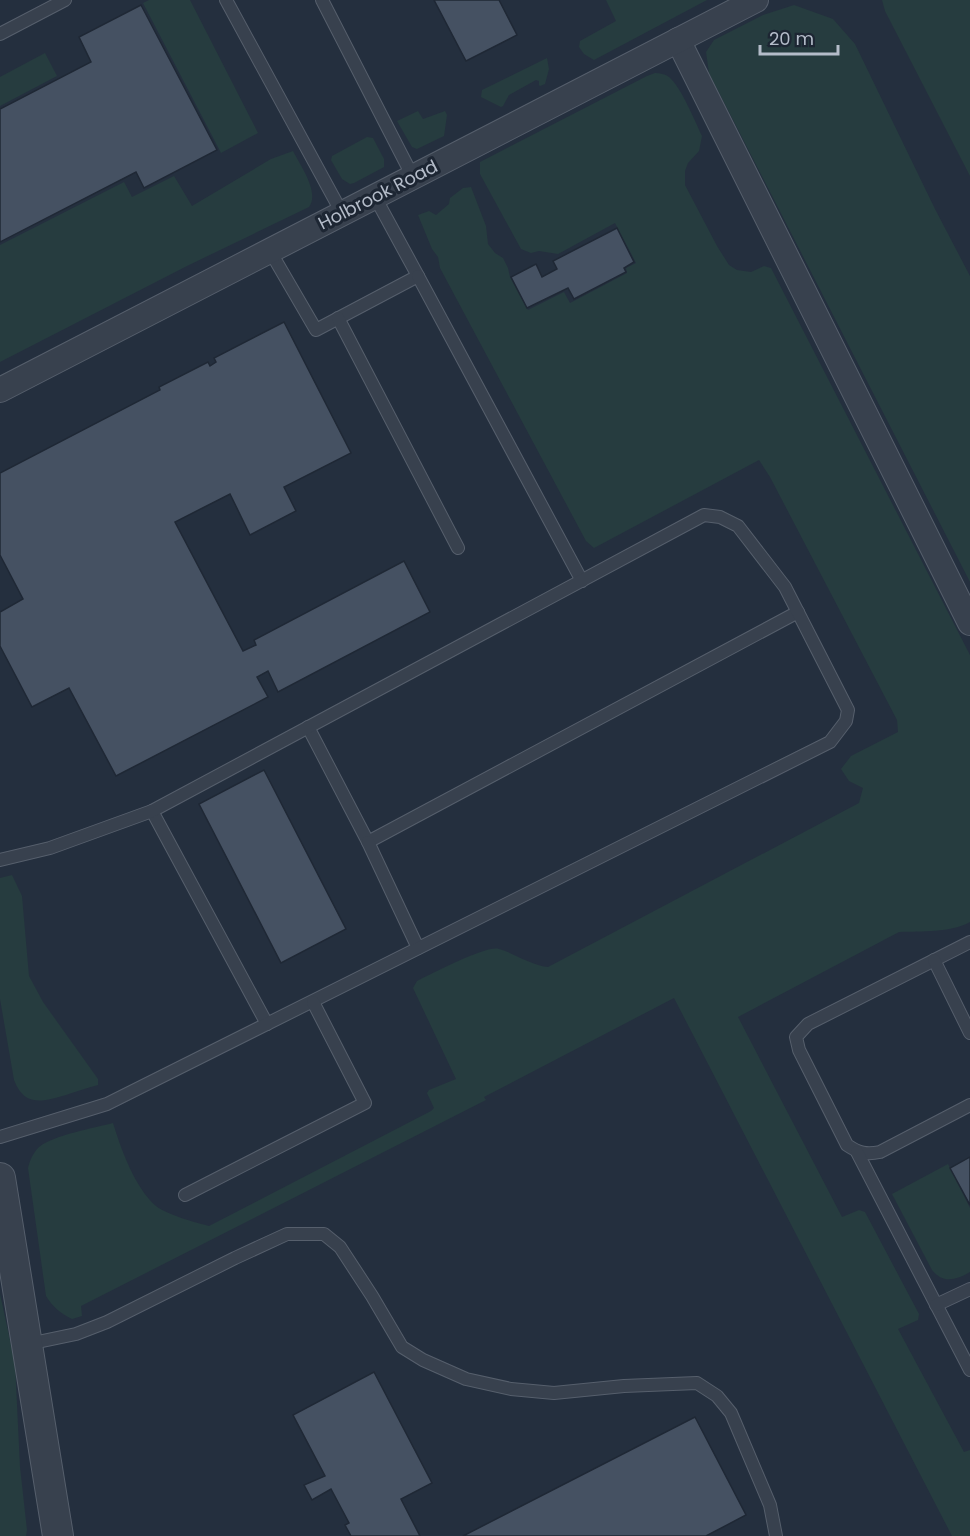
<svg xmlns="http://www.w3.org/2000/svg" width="970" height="1536" viewBox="0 0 970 1536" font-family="Poppins,sans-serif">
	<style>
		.green { fill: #263c3f }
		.building { fill: #455162; stroke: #1f2835; stroke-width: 1.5 }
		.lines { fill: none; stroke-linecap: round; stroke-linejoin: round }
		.service-casing { stroke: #565f6c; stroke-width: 14 }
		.minor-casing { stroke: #565f6c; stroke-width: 26 }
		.tertiary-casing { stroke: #565f6c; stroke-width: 32 }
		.service { stroke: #38414e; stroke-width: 12 }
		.minor { stroke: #38414e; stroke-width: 24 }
		.tertiary { stroke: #38414e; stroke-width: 30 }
		.labels { text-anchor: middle; stroke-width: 6; stroke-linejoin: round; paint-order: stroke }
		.street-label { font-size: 18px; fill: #b4bcc9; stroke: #1d2633 }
	</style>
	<rect width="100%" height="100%" fill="#242f3e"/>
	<!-- green -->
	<g class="green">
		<polygon points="149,0 190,0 258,133 221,153 143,3"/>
		<polygon points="606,0 707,0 594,60 584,54 579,47 580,41 616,21"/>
		<polygon points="882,0 970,0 970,176 885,11"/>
		<polygon points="794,5 833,19 855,44 935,209 970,276 970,582 709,73 706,52 714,40 763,15"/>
		<polygon points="45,53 57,76 0,106 0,77"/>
		<polygon points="547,58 549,69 545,84 540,86 539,85 539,81 536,80 509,95 503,106 501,107 481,97 482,90"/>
		<path d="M655,73C660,73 665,74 669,77C681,87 695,121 702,136L699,151L688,163L685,171V185L717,246L729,265L737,270L751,272L764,266L771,268L970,655V922C950,933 922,931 899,932L738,1017L842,1217L859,1210L865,1212L919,1314L918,1320L898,1329L964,1452L970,1450V1536H952L674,998L484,1097L486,1100L81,1306L82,1316L72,1319C60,1313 53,1307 46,1296L28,1168C30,1160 33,1153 39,1147C54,1135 94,1128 113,1123C121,1149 135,1188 156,1206C165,1214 197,1223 209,1226L431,1111L434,1108L427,1093L429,1090L456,1079L413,988L417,981C432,974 486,945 499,949C516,954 530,965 548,967L859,803L863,788L849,781L841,769L851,756L898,732L897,720L770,477L759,460L594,548L586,541L440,268L438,257L432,249L418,215L429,211L436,215L449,204L450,198L463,188L471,187L486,226L488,244L495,253L503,258L508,268L510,277L528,310L564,292L570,303L627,273L626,268L636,263L615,223L558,254L539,251L531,253L521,249L480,174V162L647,76Z"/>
		<polygon points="418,111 423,119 445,111 447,115 444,136 417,149 412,147 397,121"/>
		<polygon points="367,137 373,138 384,159 384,167 354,183 350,184 342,179 331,160 332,156"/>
		<path d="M293,151C300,165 320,192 309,207L187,266L0,362V245L124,182L132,197L174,176L192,206L271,159Z"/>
		<path d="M12,875L22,896L29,976L43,1002L98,1079V1085C87,1088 77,1091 66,1095C43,1102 24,1107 14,1080L0,999V878Z"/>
		<path d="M948,1164L970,1208V1272C956,1280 943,1284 932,1270L892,1194Z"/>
		<polygon points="0,1294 15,1363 20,1467 27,1530 26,1536 0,1536"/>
	</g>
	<!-- building -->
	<g class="building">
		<polygon points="434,0 499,0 517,35 466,61"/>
		<polygon points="141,5 217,150 144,188 136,172 0,242 0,109 91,62 79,37"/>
		<polygon points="617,228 634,262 624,268 626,272 574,299 568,288 527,308 511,277 536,264 542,277 557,269 553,261"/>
		<polygon points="284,322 351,453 284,487 296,511 250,535 230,494 175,522 243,651 256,645 254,640 404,561 430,612 278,692 268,671 257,677 268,697 116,776 69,688 32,707 0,646 0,612 23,599 0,555 0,473 160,390 159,387 208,362 210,366 216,362 214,358"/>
		<polygon points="264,770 346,929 281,963 199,804"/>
		<polygon points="970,1157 970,1205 950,1168"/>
		<polygon points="374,1372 432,1483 401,1499 420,1536 351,1536 345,1525 349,1523 331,1489 312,1500 304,1485 325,1476 293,1415"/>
		<polygon points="695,1417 746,1515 706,1536 463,1536"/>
	</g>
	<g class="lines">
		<defs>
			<g id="service">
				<polyline points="226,0 342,213"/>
				<polyline points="322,0 413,177"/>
				<polyline points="0,34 65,0"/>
				<polyline points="270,251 316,330 418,276 375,197"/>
				<polyline points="418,276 582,581"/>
				<polyline points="338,318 458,548"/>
				<polyline points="308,727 368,842 798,612"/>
				<polyline points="152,811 267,1024"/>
				<polyline points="368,842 418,948"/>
				<polyline points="0,860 50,848 152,811 704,515 720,517 738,526 785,587 848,710 846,721 830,742 107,1104 0,1137"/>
				<path d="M970,942L808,1024L796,1037L799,1050L847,1145C859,1153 866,1155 880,1152L970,1105"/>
				<polyline points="934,960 970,1033"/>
				<polyline points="857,1152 970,1370"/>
				<polyline points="185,1195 365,1103 313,1002"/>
				<polyline points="936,1305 970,1289"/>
				<polyline points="28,1344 76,1334 107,1322 235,1258 287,1234 324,1234 340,1247 372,1296 402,1347 423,1360 466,1379 511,1389 554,1393 624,1386 697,1383 717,1396 731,1413 770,1505 776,1536"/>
			</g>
			<g id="minor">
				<polyline points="678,40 970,623"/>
				<polyline points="0,390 756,0"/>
			</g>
			<polyline id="tertiary" points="0,1178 58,1536"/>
		</defs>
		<!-- service casing -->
		<use href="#service" class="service-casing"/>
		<!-- minor casing -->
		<use href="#minor" class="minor-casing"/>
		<!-- tertiary casing -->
		<use href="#tertiary" class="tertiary-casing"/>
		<!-- service -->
		<use href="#service" class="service"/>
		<!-- minor -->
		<use href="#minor" class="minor"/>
		<!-- tertiary -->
		<use href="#tertiary" class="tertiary"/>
	</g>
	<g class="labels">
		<!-- street labels -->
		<g class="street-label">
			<text transform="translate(378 195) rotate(-27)" y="6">Holbrook Road</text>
		</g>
	</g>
	<!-- scale -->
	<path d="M760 45v9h78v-9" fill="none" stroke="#b4bcc9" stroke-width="3"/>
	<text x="769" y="45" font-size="18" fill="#b4bcc9" stroke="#1d2633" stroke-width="4.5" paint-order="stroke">20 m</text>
</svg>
